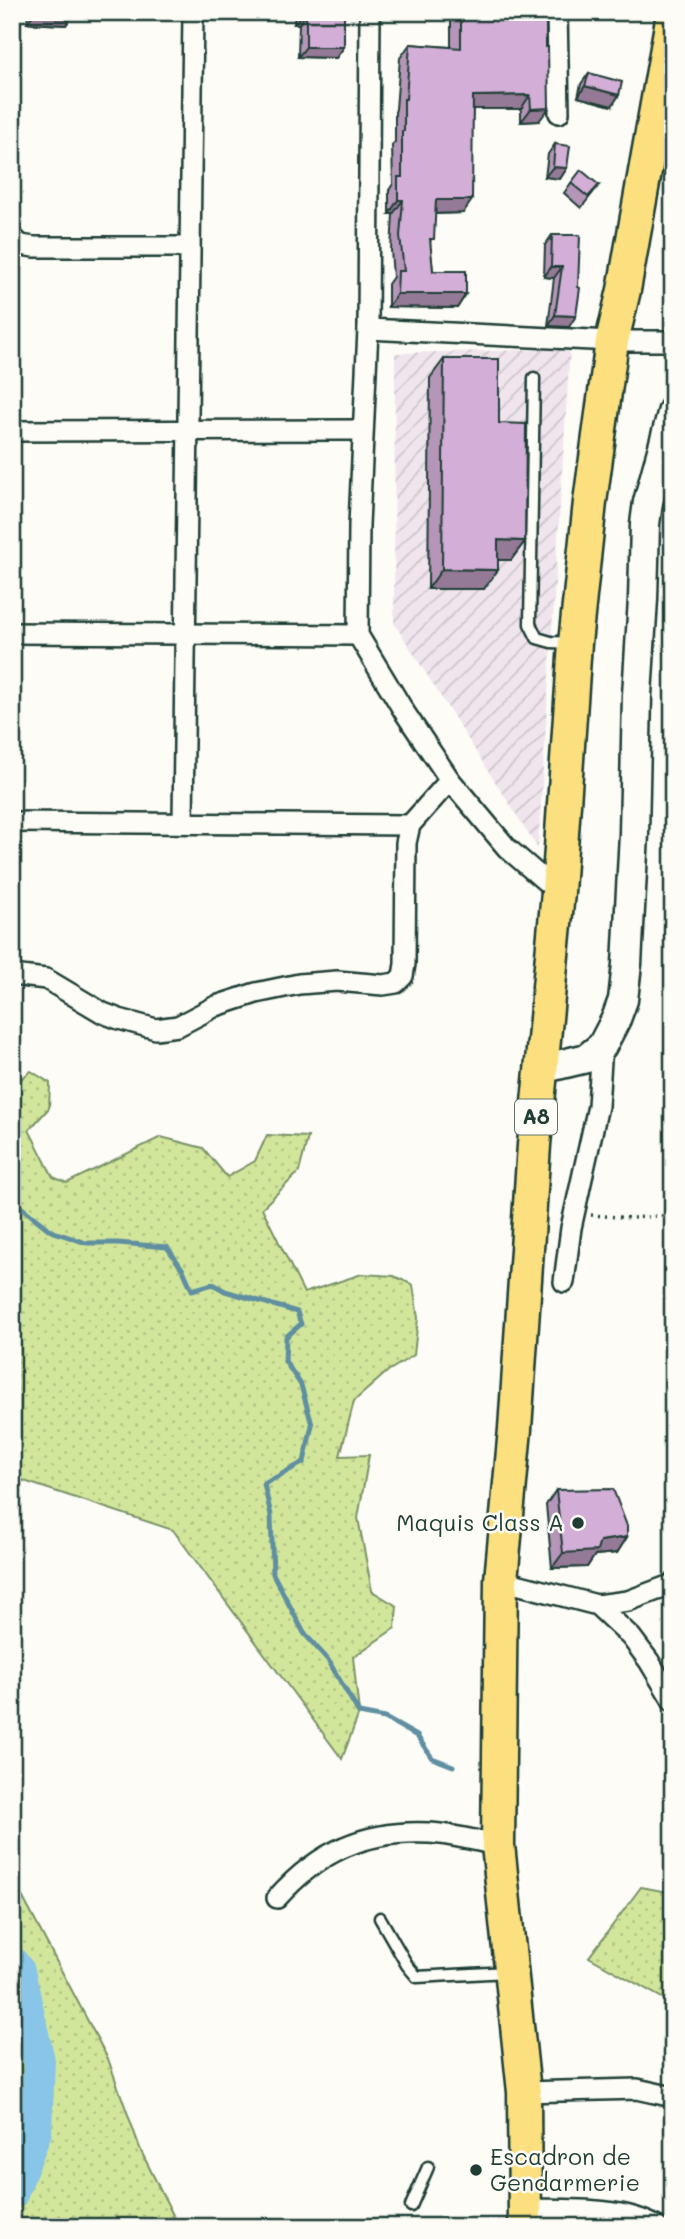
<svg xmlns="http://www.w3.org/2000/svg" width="685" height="2239" viewBox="0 0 685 2239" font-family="Mali,sans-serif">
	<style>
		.industrial { fill: url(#industrial-furrows) }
		.grass { fill: url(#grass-dots); stroke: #789268; stroke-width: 2 }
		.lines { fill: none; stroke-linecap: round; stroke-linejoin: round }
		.stream { stroke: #5e8fa0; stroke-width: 5 }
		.river { stroke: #88c5e8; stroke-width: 32 }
		.lane-casing { stroke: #1f3d34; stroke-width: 15 }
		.street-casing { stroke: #1f3d34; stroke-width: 24 }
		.secondary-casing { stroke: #1f3d34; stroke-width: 33 }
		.primary-casing { stroke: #1f3d34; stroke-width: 37 }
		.path { stroke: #1f3d34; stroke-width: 3.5; stroke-dasharray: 2 5; stroke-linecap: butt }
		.lane { stroke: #fdfcf7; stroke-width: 10 }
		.street { stroke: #fdfcf7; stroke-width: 19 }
		.secondary { stroke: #fdfcf7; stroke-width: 28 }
		.primary { stroke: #fce080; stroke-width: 32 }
		.wall { fill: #b596b9; stroke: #1f3d34; stroke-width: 2 }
		.shaded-wall { fill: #947a96; stroke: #1f3d34; stroke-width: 2 }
		.building { fill: #d3aed7; stroke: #1f3d34; stroke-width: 2 }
		.poi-dot { fill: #1f3d34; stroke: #fdfcf7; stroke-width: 2.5 }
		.labels { text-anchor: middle; stroke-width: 5; stroke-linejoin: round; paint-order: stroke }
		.shield { fill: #fdfcf7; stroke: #62766e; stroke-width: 2 }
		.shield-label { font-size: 21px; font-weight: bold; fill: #1f3d34 }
		.poi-label { font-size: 23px; fill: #1f3d34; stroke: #fdfcf7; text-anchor: end }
	</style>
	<defs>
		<pattern id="industrial-furrows" width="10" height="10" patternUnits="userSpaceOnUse" patternTransform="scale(1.75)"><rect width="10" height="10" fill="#f0e5ed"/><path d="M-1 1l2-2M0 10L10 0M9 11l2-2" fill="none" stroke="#cdc5cc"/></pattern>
		<pattern id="grass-dots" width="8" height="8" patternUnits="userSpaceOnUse" patternTransform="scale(1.75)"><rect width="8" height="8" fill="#d2e69b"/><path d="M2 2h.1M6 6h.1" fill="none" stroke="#b4c686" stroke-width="1.8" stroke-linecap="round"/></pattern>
	</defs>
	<rect width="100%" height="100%" fill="#fdfcf7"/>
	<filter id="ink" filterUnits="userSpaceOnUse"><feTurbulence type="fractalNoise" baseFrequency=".0143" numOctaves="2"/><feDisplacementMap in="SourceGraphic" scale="14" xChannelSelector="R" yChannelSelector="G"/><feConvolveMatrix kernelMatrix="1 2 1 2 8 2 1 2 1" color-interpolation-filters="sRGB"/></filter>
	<g filter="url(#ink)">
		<!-- industrial -->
		<polygon class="industrial" points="570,349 538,849 394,623 395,353"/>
		<!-- grass -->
		<g class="grass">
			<polygon points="31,1071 50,1083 49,1108 29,1130 53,1177 67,1183 161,1137 203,1148 227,1177 255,1161 267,1135 308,1137 299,1172 262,1208 304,1293 362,1274 394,1276 413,1285 418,1318 414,1355 388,1371 354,1401 340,1456 369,1455 358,1518 372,1591 397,1606 395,1628 353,1657 359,1713 342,1759 173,1530 12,1477 12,1086"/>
			<polygon points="12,1877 108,2059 141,2151 179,2227 12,2227"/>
			<polygon points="641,1887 673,1893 673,2004 589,1957"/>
		</g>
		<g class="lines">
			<!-- stream -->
			<polyline class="stream" points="12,1200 51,1231 86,1243 118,1243 167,1247 183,1270 192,1290 213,1284 225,1291 297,1312 301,1324 286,1337 285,1361 301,1385 312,1425 304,1462 264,1484 271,1515 273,1574 304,1633 328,1660 359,1713 385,1718 417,1736 432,1758 453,1766"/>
			<!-- river -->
			<polyline class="river" points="12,1962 19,1971 39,2061 36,2131 12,2194"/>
			<defs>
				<g id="lane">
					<polyline points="534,378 530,624 537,638 551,642 572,643"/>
					<polyline points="380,1918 407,1965 417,1977 507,1972"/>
					<polyline points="411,2206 428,2167"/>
				</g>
				<g id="street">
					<polyline points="370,12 368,329 359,525 358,635 405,713 450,780 507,848 558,892"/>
					<polyline points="557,12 559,113"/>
					<polyline points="12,237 21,245 34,247 189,247"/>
					<polyline points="368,329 612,341 673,341"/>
					<polyline points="12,431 362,430"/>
					<polyline points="12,633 358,635"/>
					<polyline points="12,822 410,825 450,780"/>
					<polyline points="183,823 193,12"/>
					<polyline points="12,975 46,979 103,1013 119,1019 156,1029 178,1026 216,1006 256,993 299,984 337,981 383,985 396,983 403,976 405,964 406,843 410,825"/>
					<polyline points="564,1282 571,1228 598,1106 602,1046"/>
					<polyline points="501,1580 597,1605 631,1637 649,1661 673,1701"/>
					<polyline points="597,1605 628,1601 673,1584"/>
					<path d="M277,1898C319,1851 365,1830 429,1833C452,1834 476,1841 498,1845"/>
					<polyline points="524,2092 637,2089 673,2097"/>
					<path d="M525,2209C564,2210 623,2206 657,2227"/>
				</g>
				<polyline id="secondary" points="541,1069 587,1058 602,1046 616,1019 623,1000 627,964 634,834 637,695 643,599 645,524 648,502 673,410"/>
				<polyline id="primary" points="525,2227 524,2092 498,1845 501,1580 515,1429 534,1145 558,892 575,643 590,502 612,341 624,290 673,14"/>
			</defs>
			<!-- lane casing -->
			<use href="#lane" class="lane-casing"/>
			<!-- street casing -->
			<use href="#street" class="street-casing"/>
			<!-- secondary casing -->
			<use href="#secondary" class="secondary-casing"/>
			<!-- primary casing -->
			<use href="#primary" class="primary-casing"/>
			<!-- path -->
			<polyline class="path" points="591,1215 632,1218 673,1215"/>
			<!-- lane -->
			<use href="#lane" class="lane"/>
			<!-- street -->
			<use href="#street" class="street"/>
			<!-- secondary -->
			<use href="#secondary" class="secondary"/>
			<!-- primary -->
			<use href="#primary" class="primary"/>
		</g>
		<!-- wall -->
		<g class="wall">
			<polygon points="28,12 74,12 66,25 27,23"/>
			<polygon points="295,12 344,12 344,47 336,58 298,57 299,24 294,24"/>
			<polygon points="451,12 546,12 539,121 521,122 521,109 473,109 463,213 435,214 430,244 433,271 466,294 457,308 388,307 388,284 393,277 391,250 393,214 389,214 389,190 393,184 392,145 395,142 395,112 396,109 400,58 410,44 451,47"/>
			<polygon points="589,73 612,106 578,97 581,84"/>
			<polygon points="555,144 567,168 560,179 545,177 548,154"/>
			<polygon points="571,183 599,185 581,208 564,193"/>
			<polygon points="552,235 580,235 569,327 548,326 554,278 544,277 545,245"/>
			<polygon points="444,359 499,423 525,541 511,560 498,560 484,589 428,589 430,378"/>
			<polygon points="556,1490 627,1537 617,1553 595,1555 587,1567 552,1568 546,1505"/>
		</g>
		<!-- shaded-wall -->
		<g class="shaded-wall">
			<polygon points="35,12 48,12 74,13 66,25 27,23"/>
			<polygon points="128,12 159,12 156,16 126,15"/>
			<polygon points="302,14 306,14 299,24 294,24"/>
			<polygon points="306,47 344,47 336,58 298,57"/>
			<polygon points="585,86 619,95 612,106 578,97"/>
			<polygon points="530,95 521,109 464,109 473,96"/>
			<polygon points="549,108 539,121 521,122 531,109"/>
			<polygon points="553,167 567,168 560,179 545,177"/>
			<polygon points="398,200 403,200 393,214 389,214"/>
			<polygon points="436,200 472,200 463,213 427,214"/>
			<polygon points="551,267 562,267 554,278 544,277"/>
			<polygon points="397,294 466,294 457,308 388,307"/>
			<polygon points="555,315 576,316 569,327 548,326"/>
			<polygon points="498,540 525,541 511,560 484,560"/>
			<polygon points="442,569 498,570 484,589 428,589"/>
			<polygon points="627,1537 617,1553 595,1555 587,1567 552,1568 563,1553 600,1541"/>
		</g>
		<!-- building -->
		<g class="building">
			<polygon points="302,12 344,12 344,47 306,47 306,14 302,14"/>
			<polygon points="461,12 546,12 546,47 548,47 549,108 531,109 530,95 473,96 472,200 436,200 434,239 430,239 433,271 466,271 466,294 397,294 398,271 404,271 400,236 403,200 398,200 398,177 402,177 402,131 404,131 404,99 406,99 410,44 461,48"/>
			<polygon points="589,73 622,82 619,95 585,86"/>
			<polygon points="555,144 570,146 567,168 553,167"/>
			<polygon points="581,170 599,185 588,197 571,183"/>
			<polygon points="552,235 580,235 578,287 580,288 576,316 555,315 562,267 551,267"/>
			<polygon points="444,359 499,359 499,423 526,424 525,541 498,540 498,570 442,569"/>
			<polygon points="613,1489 627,1526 627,1537 600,1541 597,1551 563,1553 556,1490"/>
		</g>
	</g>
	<!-- markers -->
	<g class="poi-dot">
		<circle cx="578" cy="1523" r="7"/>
		<circle cx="476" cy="2170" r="7"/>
	</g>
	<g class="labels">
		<!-- shield labels -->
		<rect class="shield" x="515" y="1099.5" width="42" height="35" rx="5"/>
		<g class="shield-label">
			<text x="536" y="1124">A8</text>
		</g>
		<!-- poi labels -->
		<g class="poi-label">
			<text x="564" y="1531">Maquis Class A</text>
			<text x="490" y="2165" text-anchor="start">Escadron de<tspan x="490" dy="26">Gendarmerie</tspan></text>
		</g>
	</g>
	<!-- margin -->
	<rect width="685" height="2239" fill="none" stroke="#fdfcf7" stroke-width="42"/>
	<rect x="21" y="21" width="643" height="2197" fill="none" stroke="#1f3d34" stroke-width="2.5" filter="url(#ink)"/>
</svg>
